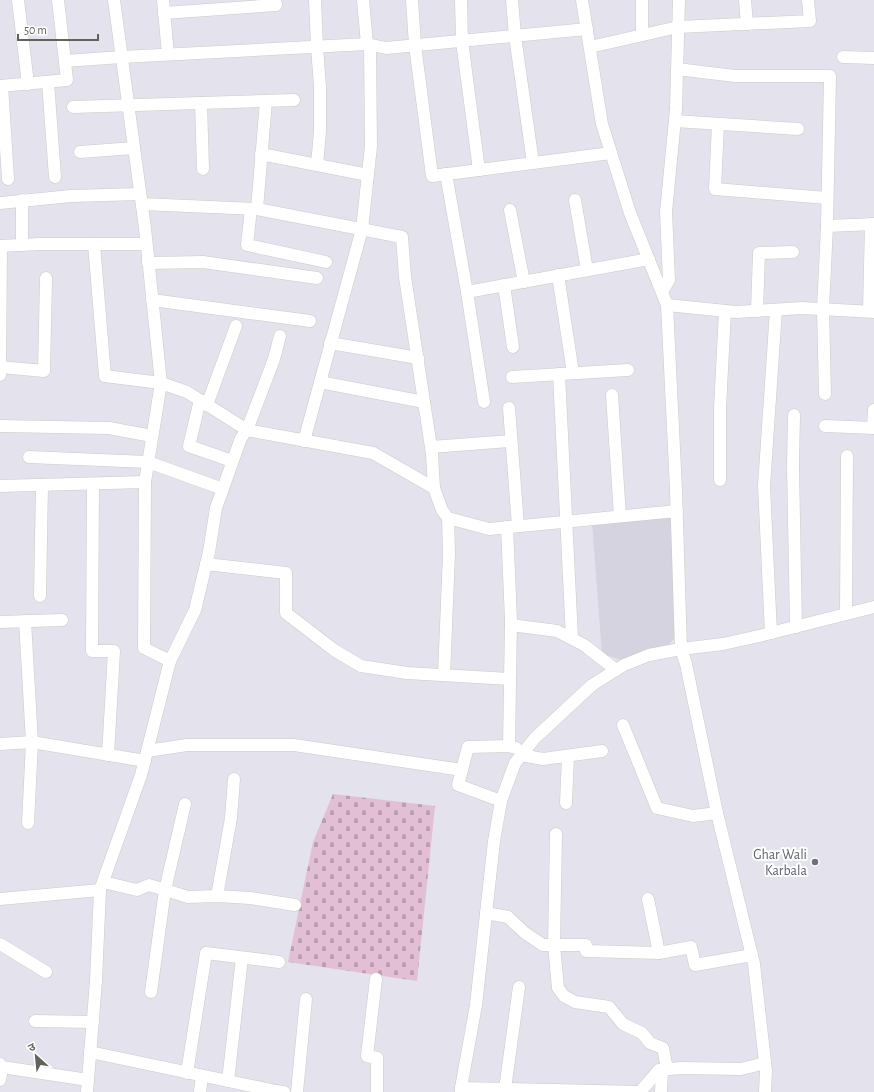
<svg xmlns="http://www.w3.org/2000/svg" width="874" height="1092" viewBox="0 0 874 1092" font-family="'Alegreya Sans','Noto Sans Devanagari',sans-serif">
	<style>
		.education { fill: #d5d3df }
		.cemetery { fill: url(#cemetery-stones) }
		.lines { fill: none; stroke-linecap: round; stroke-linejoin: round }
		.minor-casing { stroke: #cccbc5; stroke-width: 13 }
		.minor { stroke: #fff; stroke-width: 12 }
		.worship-dot { fill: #6b7280; stroke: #fff; stroke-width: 1.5 }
		.labels { text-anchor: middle; stroke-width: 4; stroke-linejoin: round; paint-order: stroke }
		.worship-label { font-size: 14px; fill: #5b616d; stroke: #fff; text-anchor: end }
	</style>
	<defs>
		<pattern id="cemetery-stones" width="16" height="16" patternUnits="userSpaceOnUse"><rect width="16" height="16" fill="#e2bfd4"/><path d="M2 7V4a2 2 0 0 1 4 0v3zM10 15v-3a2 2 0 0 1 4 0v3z" fill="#bb9faf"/></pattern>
	</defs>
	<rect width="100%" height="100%" fill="#e4e2ec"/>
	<!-- education -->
	<polygon class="education" points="671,516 675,637 669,645 622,660 602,654 592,523"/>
	<!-- cemetery -->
	<polygon class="cemetery" points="333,794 435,806 417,981 288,962 313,842"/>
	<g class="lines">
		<defs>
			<g id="minor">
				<polyline points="18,0 28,84"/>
				<polyline points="114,0 145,228 161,383 145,482 144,648 170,661"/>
				<polyline points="163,0 168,54"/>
				<polyline points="315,0 317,47 320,87 320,131 317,165"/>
				<polyline points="363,0 367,44"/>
				<polyline points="412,0 415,45 432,176 611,153"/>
				<polyline points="461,0 462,41 479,170"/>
				<polyline points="512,0 515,36 533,163"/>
				<polyline points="582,0 602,124 630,213 667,305 676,490 681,649 723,644 763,635 874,607"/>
				<polyline points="642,0 642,35"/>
				<polyline points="745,0 747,24"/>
				<polyline points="164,13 276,5 275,0"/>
				<polyline points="590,47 678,27 810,21 808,0"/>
				<polyline points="843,57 874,58"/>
				<polyline points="65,61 122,57 367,44 386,48 587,29"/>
				<polyline points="677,69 735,76 830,76 827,226 823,309 825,394"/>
				<polyline points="48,82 55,177"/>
				<polyline points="0,86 67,80 58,0"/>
				<polyline points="2,86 8,179"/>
				<polyline points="201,103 203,169"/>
				<polyline points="73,107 294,100"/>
				<polyline points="675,121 798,129"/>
				<polyline points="718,124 715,189 827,198"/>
				<polyline points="80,152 134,148"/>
				<polyline points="261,154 368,175"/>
				<polyline points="446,174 467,292 484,402"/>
				<polyline points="22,200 22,245"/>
				<polyline points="575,200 587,270"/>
				<polyline points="0,203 71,196 140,194"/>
				<polyline points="142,204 257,209 402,237 405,277 432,454 434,488"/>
				<polyline points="251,209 247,245 326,262"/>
				<polyline points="257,209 266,101"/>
				<polyline points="510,210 524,282"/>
				<polyline points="827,226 874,224"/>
				<polyline points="94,244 105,376 161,383 187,392 247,430 373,453 434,488 442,510 448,518 489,529 677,511"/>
				<polyline points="0,246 40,244 146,244"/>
				<polyline points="148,263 203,262 317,278"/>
				<polyline points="558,275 573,373"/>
				<polyline points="504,285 513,347"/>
				<polyline points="467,292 649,259"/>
				<polyline points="662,292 669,280 666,212 676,109 679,0"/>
				<polyline points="152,300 310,321"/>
				<polyline points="667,305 736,312 802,308 874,312"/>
				<polyline points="757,311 759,253 793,252"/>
				<polyline points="869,311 871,224"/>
				<polyline points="330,343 418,358"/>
				<polyline points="0,367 44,371 46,278"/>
				<polyline points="559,374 572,638"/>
				<polyline points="0,375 1,246"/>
				<polyline points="512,377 628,370"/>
				<polyline points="320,382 424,402"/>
				<polyline points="612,395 620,516"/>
				<polyline points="200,400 189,446 232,461"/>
				<polyline points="207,405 236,326"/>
				<polyline points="509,408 518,526"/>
				<polyline points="794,415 793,466 796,627"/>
				<polyline points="0,426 109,428 152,436"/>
				<polyline points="825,426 874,428"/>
				<polyline points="873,428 874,410"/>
				<polyline points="304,441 362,229 371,146 370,45"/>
				<polyline points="431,447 511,441"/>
				<polyline points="29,457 148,462 223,489"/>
				<polyline points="720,480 720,408 725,311"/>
				<polyline points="93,484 92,651 114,651 108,755"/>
				<polyline points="0,486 145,482"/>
				<polyline points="507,527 511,620 509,746"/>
				<polyline points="206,564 286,573 286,613 334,650 361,666 407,673 510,679"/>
				<polyline points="40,596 42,485"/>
				<polyline points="846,614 847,456"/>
				<polyline points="25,621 32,742 28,823"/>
				<polyline points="0,622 62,620"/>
				<polyline points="511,625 557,631 584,645 616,670"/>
				<polyline points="771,633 764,486 776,310"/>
				<polyline points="444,675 449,553 448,518"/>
				<polyline points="623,725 657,808 693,816 717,813"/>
				<polyline points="0,744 32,742 145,761"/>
				<polyline points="147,751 187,745 294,745 462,770"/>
				<polyline points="521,755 543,759 602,751"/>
				<polyline points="501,801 458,785 468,747 509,746 516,748"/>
				<polyline points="566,803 568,756"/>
				<polyline points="556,834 554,945 558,988 564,996 575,1002 609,1007 623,1024 642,1033 650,1043 663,1048 667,1069"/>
				<polyline points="103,882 137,890 149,885 188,897 217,896 250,898 295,905"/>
				<polyline points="217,896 231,818 234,779"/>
				<polyline points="0,899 100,890"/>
				<polyline points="648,899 659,953 691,947 695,965 752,955"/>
				<polyline points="486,913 508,917 525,933 543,945 586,945 586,951 659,953"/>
				<polyline points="0,944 46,972"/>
				<polyline points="376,979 367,1056 377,1058 377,1092"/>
				<polyline points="151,992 165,890 185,804"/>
				<polyline points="35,1021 93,1022"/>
				<polyline points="90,1052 276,1091 284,1092"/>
				<polyline points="0,1064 2,1067 88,1080"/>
				<polyline points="187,1073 206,953 279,962"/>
				<polyline points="0,1080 2,1067"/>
				<polyline points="228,1081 242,958"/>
				<polyline points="461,1088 640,1092 659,1070 681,1068 741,1069 765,1063"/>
				<polyline points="505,1089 519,987"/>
				<polyline points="87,1092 96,981 100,890 141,775 170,661 195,610 209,552 216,508 241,438 247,430 274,359 280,336"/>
				<polyline points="200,1092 202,1076"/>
				<polyline points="297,1092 306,999"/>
				<polyline points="461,1092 461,1088 476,1005 494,841 501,801 515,763 535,738 592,685 624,665 649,655 681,649 686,664 717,813 754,964 766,1071 765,1092"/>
				<polyline points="661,1092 662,1070"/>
			</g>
		</defs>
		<!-- minor casing -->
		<use href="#minor" class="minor-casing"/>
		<!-- minor -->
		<use href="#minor" class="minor"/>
	</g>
	<!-- markers -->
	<circle class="worship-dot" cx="815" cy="862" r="4"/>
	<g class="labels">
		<!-- worship labels -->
		<g class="worship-label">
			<text x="807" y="859">Ghar Wali<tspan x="807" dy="16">Karbala</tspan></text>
		</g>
	</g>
	<!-- north arrow -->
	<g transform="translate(36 1056) rotate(333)" stroke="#ffffff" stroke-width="3" paint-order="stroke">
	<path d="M0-3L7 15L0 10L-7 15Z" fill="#62615a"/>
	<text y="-6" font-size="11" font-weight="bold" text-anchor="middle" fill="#62615a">उ</text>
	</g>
	<!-- scale -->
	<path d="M18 34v6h80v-6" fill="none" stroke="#62615a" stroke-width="2"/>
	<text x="24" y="34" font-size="12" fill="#62615a" stroke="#ffffff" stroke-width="3" paint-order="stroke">50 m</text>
</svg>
